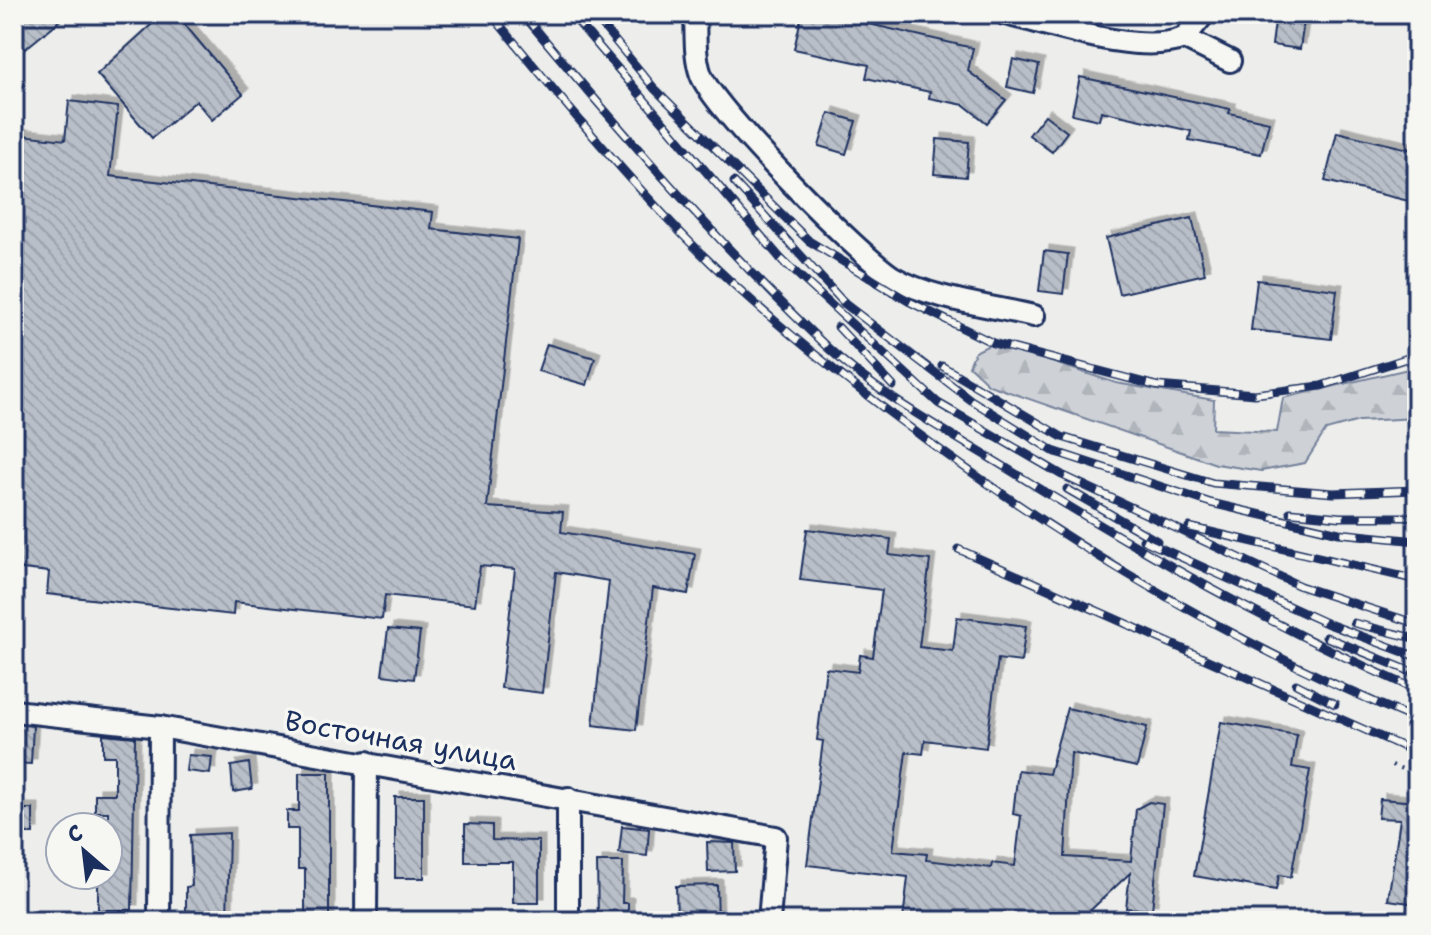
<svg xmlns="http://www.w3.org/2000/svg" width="1431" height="935" viewBox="0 0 1431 935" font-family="'Shantell Sans',sans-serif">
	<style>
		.forest { fill: url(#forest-firs); stroke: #74809a; stroke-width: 2 }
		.building { fill: url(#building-back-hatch); stroke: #1b2f5e; stroke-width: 2; filter: url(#shadow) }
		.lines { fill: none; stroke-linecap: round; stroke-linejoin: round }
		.minor-casing { stroke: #1b2f5e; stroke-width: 26 }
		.path { stroke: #1b2f5e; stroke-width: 4; stroke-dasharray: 2 6; stroke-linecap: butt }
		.minor { stroke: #f6f6f2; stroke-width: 20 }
		.rail-casing { stroke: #1b2f5e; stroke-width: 9 }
		.rail { stroke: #f6f6f2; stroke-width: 6; stroke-dasharray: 18; stroke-linecap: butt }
		.labels { text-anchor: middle; stroke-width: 7; stroke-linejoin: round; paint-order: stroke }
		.street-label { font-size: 28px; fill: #1b2f5e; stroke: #f6f6f2 }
	</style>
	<defs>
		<pattern id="forest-firs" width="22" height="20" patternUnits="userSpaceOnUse" patternTransform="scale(2)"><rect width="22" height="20" fill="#ced2d7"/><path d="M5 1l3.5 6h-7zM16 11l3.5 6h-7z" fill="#b0b5bb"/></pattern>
		<pattern id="building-back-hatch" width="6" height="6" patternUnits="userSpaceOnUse" patternTransform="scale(2)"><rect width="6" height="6" fill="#b9bfc8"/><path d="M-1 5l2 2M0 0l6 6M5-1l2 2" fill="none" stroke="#9ea4ae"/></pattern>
		<filter id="shadow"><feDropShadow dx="5.5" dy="-5.5" stdDeviation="0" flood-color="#0004"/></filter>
	</defs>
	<rect width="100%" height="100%" fill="#edeeec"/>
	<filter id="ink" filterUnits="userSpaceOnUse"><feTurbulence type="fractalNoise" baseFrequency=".0125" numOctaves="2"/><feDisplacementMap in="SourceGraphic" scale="16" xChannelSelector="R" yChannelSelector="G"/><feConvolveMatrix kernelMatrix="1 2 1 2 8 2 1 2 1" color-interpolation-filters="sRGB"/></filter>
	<g filter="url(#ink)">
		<!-- forest -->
		<polygon class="forest" points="993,343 1116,383 1214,400 1213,429 1277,432 1283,398 1408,369 1417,377 1417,418 1359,421 1326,430 1305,463 1261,471 1216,464 989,385 969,366 975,352"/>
		<!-- building -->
		<g class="building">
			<polygon points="14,14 68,14 14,58"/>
			<polygon points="163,14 176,14 243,94 212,120 196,101 152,138 97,74"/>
			<polygon points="802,14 839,17 973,48 968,71 1006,100 987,123 964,105 929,98 930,92 866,78 869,65 794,49"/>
			<polygon points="1276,14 1305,14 1300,49 1272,45"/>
			<polygon points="1013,59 1039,65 1033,93 1007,87"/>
			<polygon points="1080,77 1230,109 1229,113 1269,122 1261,154 1189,140 1191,131 1101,111 1099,120 1072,114"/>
			<polygon points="69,101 118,107 110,176 433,212 431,229 518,239 487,507 563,512 561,532 695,554 688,594 653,588 636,730 593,725 609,581 556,572 542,693 501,688 515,569 480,566 475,605 385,595 382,619 234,602 233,615 47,594 49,572 14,568 14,134 65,140"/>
			<polygon points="829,113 856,121 846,154 819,146"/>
			<polygon points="1045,115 1067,132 1052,152 1029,135"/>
			<polygon points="1337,132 1417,151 1417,203 1325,181"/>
			<polygon points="937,139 969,142 966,177 934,174"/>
			<polygon points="1192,218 1205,274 1119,294 1106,238"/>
			<polygon points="1044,251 1068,254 1063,294 1039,291"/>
			<polygon points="1257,280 1337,290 1331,339 1251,330"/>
			<polygon points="547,344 595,358 587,385 538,371"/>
			<polygon points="807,529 891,539 889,555 930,560 919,647 953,651 957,617 1026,626 1021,662 998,659 986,748 925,740 923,754 906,752 893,851 927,854 926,860 991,868 992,863 1015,866 1021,816 1013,814 1018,770 1049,774 1067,708 1147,727 1137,767 1071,753 1065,857 1131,861 1136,809 1149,802 1163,804 1152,910 1126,908 1130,873 1079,921 903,920 908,877 807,865 823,741 817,740 826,668 858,672 860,655 873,657 882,590 800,580"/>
			<polygon points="388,629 420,632 414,679 382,675"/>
			<polygon points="1221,722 1297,735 1292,767 1310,770 1291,877 1279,875 1276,890 1194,876"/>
			<polygon points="14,724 33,726 31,764 14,763"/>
			<polygon points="103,734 135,737 132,910 98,910 98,875 108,875 108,812 95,812 95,794 115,794 115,756 103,756"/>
			<polygon points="188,755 212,757 210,774 186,771"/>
			<polygon points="249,763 252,789 233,792 231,766"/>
			<polygon points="299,773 329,773 329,921 305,921 305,869 298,869 298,829 287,829 287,811 299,811"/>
			<rect x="395" y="797" width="29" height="81"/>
			<polygon points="1380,799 1417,802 1417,904 1388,900 1400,819 1378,818"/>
			<rect x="14" y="809" width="19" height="25"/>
			<polygon points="465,824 492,825 492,840 539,841 539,903 513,903 513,862 465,862"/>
			<polygon points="622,826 649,829 647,856 619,853"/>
			<polygon points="229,833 227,921 186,921 186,887 192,886 190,835"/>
			<polygon points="707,842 734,843 735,871 708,872"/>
			<polygon points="597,862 623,862 622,903 628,903 628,921 598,921"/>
			<polygon points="717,885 718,921 677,921 676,886"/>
		</g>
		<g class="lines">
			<defs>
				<g id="minor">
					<path d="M695,14C696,33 694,56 701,75C714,109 859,256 893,277C930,299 991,306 1034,316"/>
					<path d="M1005,14C1054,25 1138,56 1184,38L1230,61"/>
					<polyline points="1184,38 1204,14"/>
					<polyline points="14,711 160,727 776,837 769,921"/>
					<polyline points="159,921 160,727"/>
					<polyline points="366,921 367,762"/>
					<polyline points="568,921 568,798"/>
				</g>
			</defs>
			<!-- minor casing -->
			<use href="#minor" class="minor-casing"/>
			<!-- path -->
			<polyline class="path" points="1392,765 1417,775"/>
			<!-- minor -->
			<use href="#minor" class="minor"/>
			<defs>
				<g id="rail">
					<path d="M491,14C547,82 604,151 664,215C735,292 818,359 901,421C1062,542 1230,643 1417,720"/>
					<path d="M523,14C619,129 719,245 828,348C881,397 948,432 1008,469C1140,551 1274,628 1417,690"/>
					<polyline points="571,14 787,266"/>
					<polyline points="593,14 654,88 809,241 908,301 993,343 1157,386 1255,394 1321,386 1417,355"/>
					<polyline points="734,182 845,304 971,400 1053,451 1211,503 1339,533 1417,541"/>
					<polyline points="781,259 938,403 1062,475 1300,586 1417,624"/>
					<polyline points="838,327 893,386"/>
					<polyline points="942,366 1062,437 1213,483 1333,493 1417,490"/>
					<polyline points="1067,489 1157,541"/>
					<polyline points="1290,512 1340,517 1417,517"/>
					<polyline points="1189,527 1417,580"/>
					<polyline points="1143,540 1326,623 1417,657"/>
					<polyline points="958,549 1417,753"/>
					<polyline points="1354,623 1417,639"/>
					<polyline points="1326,637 1417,674"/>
					<polyline points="1296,684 1335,704"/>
				</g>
			</defs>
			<!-- rail casing -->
			<use href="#rail" class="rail-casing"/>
			<!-- rail -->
			<use href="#rail" class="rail"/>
		</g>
	</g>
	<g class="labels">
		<!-- street labels -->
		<g class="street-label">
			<text transform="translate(401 740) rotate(10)" y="10">Восточная улица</text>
		</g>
	</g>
	<!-- margin -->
	<rect width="1431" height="935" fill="none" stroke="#f6f6f2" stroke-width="48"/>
	<rect x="24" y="24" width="1383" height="887" fill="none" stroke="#1b2f5e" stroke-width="3" filter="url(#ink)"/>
	<!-- north arrow -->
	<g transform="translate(84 851) rotate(332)"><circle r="38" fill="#f6f6f2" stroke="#9ea6b7" stroke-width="2"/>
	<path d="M0-6L14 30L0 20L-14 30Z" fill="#1b2f5e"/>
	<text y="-12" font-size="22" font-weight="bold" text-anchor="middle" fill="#1b2f5e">С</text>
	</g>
</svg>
